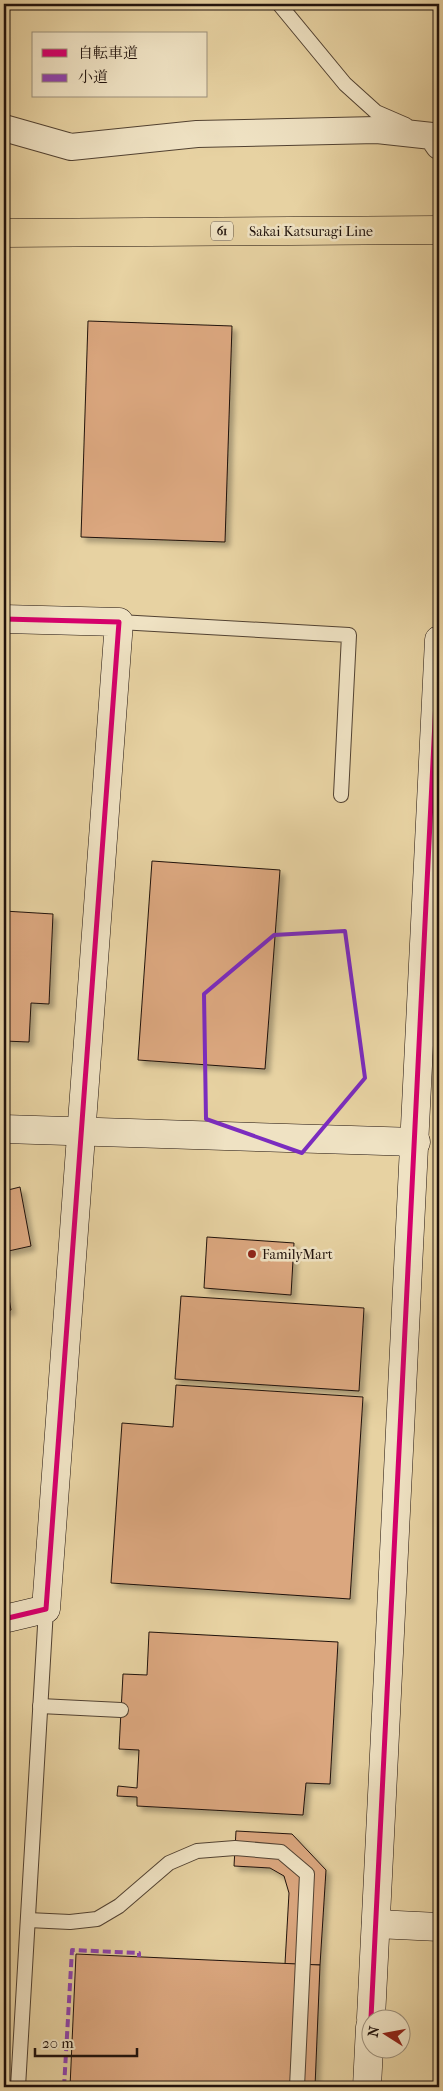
<svg xmlns="http://www.w3.org/2000/svg" width="443" height="2091" viewBox="0 0 443 2091" font-family="'IM FELL French Canon','Noto Serif JP',serif">
	<style>
		.building { fill: #dba77f; stroke: #20120c; filter: url(#shadow) }
		.lines { fill: none; stroke-linecap: round; stroke-linejoin: round }
		.lane-casing { stroke: #524232; stroke-width: 16 }
		.street-casing { stroke: #524232; stroke-width: 28 }
		.secondary-casing { stroke: #20120c; stroke-width: 29 }
		.primary-casing { stroke: #20120c; stroke-width: 29 }
		.lane { stroke: #efe2c3; stroke-width: 14 }
		.street { stroke: #efe2c3; stroke-width: 26 }
		.secondary { stroke: #efe2c3; stroke-width: 28 }
		.primary { stroke: #e7d2a2; stroke-width: 28 }
		.quiet { stroke: #8e44ad; stroke-width: 4; stroke-dasharray: 8 4; stroke-linecap: butt }
		.cycleway-casing { stroke: #efe2c3; stroke-width: 8 }
		.cycleway { stroke: #d6006c; stroke-width: 5 }
		.marked { fill: none; stroke: #7b2cbf; stroke-width: 4; stroke-linejoin: round }
		.poi-dot { fill: #8f2418; stroke: #efe2c3; stroke-width: 2 }
		.labels { text-anchor: middle; stroke-width: 5; stroke-linejoin: round; paint-order: stroke }
		.shield { fill: #efe2c3; stroke: #5e5043; stroke-width: 1 }
		.shield-label { font-size: 12px; font-weight: bold; fill: #20120c }
		.street-label { font-size: 14px; fill: #20120c; stroke: #efe2c3 }
		.poi-label { font-size: 14px; fill: #20120c; stroke: #efe2c3; text-anchor: start }
	</style>
	<defs>
		<filter id="shadow"><feDropShadow dx="4.5" dy="4.5" stdDeviation="2.5" flood-color="#0004"/></filter>
	</defs>
	<rect width="100%" height="100%" fill="#e7d2a2"/>
	<filter id="stains"><feTurbulence type="fractalNoise" baseFrequency=".004" numOctaves="4"/><feColorMatrix values="0 0 0 0 .2 0 0 0 0 .09 0 0 0 0 .02 0 0 0 .5 -.17"/></filter>
	<radialGradient id="worn" r=".72"><stop offset=".6" stop-color="#630" stop-opacity="0"/><stop offset="1" stop-color="#630" stop-opacity=".3"/></radialGradient>
	<!-- building -->
	<g class="building">
		<polygon points="88,321 232,326 225,542 81,537"/>
		<polygon points="152,861 280,870 265,1069 138,1060"/>
		<polygon points="4,911 53,914 49,1004 31,1003 29,1042 4,1041"/>
		<polygon points="20,1187 31,1246 4,1252 4,1191"/>
		<polygon points="207,1237 294,1243 291,1295 204,1288"/>
		<polygon points="4,1271 11,1310 4,1312"/>
		<polygon points="181,1296 364,1308 359,1391 175,1379"/>
		<polygon points="176,1385 363,1397 350,1599 111,1583 122,1423 173,1427"/>
		<polygon points="149,1632 338,1642 330,1784 306,1783 303,1815 137,1806 137,1797 117,1796 118,1786 137,1788 139,1750 119,1749 123,1674 147,1675"/>
		<polygon points="236,1831 292,1834 326,1870 320,1965 285,1964 289,1893 284,1876 270,1868 234,1866"/>
		<polygon points="76,1954 320,1965 315,2087 70,2087"/>
	</g>
	<g class="lines">
		<defs>
			<g id="lane">
				<polyline points="279,4 345,84 376,112 406,125"/>
				<polyline points="119,622 349,635 341,795"/>
				<polyline points="40,1706 121,1710"/>
				<polyline points="28,1920 70,1922 97,1919 119,1906 169,1863 197,1851 235,1848 281,1852 307,1874 297,2087"/>
				<polyline points="18,2087 46,1609"/>
			</g>
			<polyline id="street" points="4,128 71,147 197,134 377,130 432,136 439,146"/>
			<g id="secondary">
				<polyline points="4,619 119,622 46,1609 4,1619"/>
				<polyline points="4,1129 416,1142"/>
				<polyline points="376,1924 439,1927"/>
				<polyline points="371,2018 439,640"/>
				<polyline points="367,2087 370,2027"/>
			</g>
			<polyline id="primary" points="4,233 439,230"/>
		</defs>
		<!-- lane casing -->
		<use href="#lane" class="lane-casing"/>
		<!-- street casing -->
		<use href="#street" class="street-casing"/>
		<!-- secondary casing -->
		<use href="#secondary" class="secondary-casing"/>
		<!-- primary casing -->
		<use href="#primary" class="primary-casing"/>
		<!-- lane -->
		<use href="#lane" class="lane"/>
		<!-- street -->
		<use href="#street" class="street"/>
		<!-- secondary -->
		<use href="#secondary" class="secondary"/>
		<!-- primary -->
		<use href="#primary" class="primary"/>
		<!-- quiet -->
		<polyline class="quiet" points="64,2087 72,1950 139,1953 139,1957"/>
		<defs>
			<g id="cycleway">
				<polyline points="4,619 119,622 46,1609 4,1619"/>
				<polyline points="371,2018 439,640"/>
			</g>
		</defs>
		<!-- cycleway casing -->
		<use href="#cycleway" class="cycleway-casing"/>
		<!-- cycleway -->
		<use href="#cycleway" class="cycleway"/>
	</g>
	<!-- marked area -->
	<path class="marked" d="M345,931L365,1078L302,1153L206,1119L204,994L274,935Z"/>
	<!-- markers -->
	<circle class="poi-dot" cx="252" cy="1254" r="5"/>
	<g class="labels">
		<!-- shield labels -->
		<rect class="shield" x="211" y="221.5" width="22" height="19" rx="4"/>
		<g class="shield-label">
			<text x="222" y="235">61</text>
		</g>
		<!-- street labels -->
		<g class="street-label">
			<text x="311" y="236">Sakai Katsuragi Line</text>
		</g>
		<!-- poi labels -->
		<g class="poi-label">
			<text x="262" y="1259">FamilyMart</text>
		</g>
	</g>
	<!-- margin -->
	<rect width="443" height="2091" fill="none" stroke="#e7d2a2" stroke-width="20"/>
	<rect x="5" y="5" width="433" height="2081" fill="none" stroke="#20120c" stroke-width="2.5"/>
	<rect x="10" y="10" width="423" height="2071" fill="none" stroke="#20120c"/>
	<!-- legend -->
	<rect x="32" y="32" width="175" height="65" fill="#efe2c3" stroke="#9c8f7a"/>
	<rect x="42" y="49" width="25" height="8" fill="#d6006c" stroke="#9c8f7a"/>
	<text x="78" y="58" font-size="15" fill="#20120c">自転車道</text>
	<rect x="42" y="74" width="25" height="8" fill="#8e44ad" stroke="#9c8f7a"/>
	<text x="78" y="82" font-size="15" fill="#20120c">小道</text>
	<!-- north arrow -->
	<g transform="translate(386 2034) rotate(281)"><circle r="24" fill="#efe2c3" stroke="#9c8f7a"/>
	<path d="M0-4L9 19L0 12L-9 19Z" fill="#8f2418"/>
	<text y="-8" font-size="14" font-weight="bold" text-anchor="middle" fill="#20120c">N</text>
	</g>
	<!-- scale -->
	<path d="M35 2048v8h102v-8" fill="none" stroke="#20120c" stroke-width="2.5"/>
	<text x="42" y="2048" font-size="15" fill="#20120c" stroke="#efe2c3" stroke-width="4" paint-order="stroke">20 m</text>
	<rect width="100%" height="100%" filter="url(#stains)"/>
	<rect width="100%" height="100%" fill="url(#worn)"/>
</svg>
